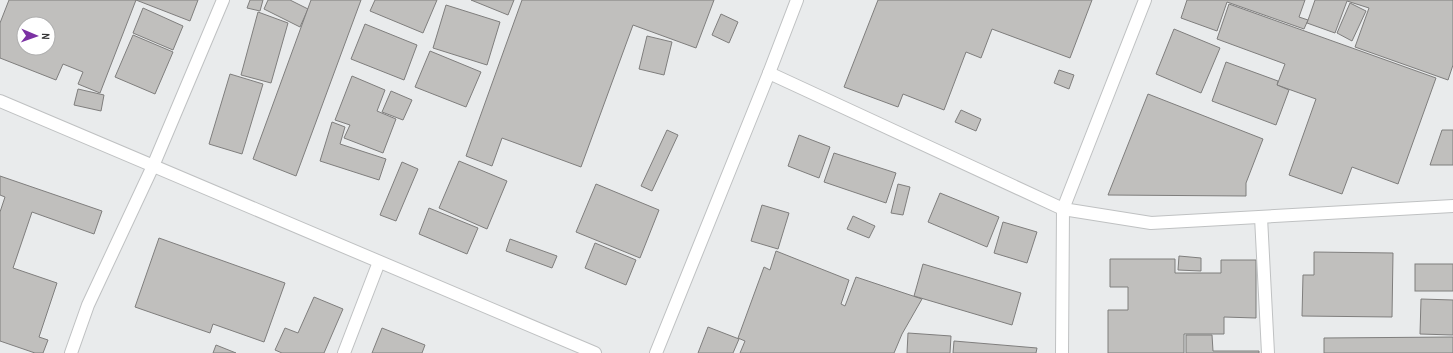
<svg xmlns="http://www.w3.org/2000/svg" width="1453" height="353" viewBox="0 0 1453 353" font-family="'Archivo Narrow',sans-serif">
	<style>
		.building { fill: #c0bfbd; stroke: #7f7e7d; fill-rule: evenodd }
		.lines { fill: none; stroke-linecap: round; stroke-linejoin: round }
		.lane-casing { stroke: #bfc1c2; stroke-width: 14 }
		.lane { stroke: #fff; stroke-width: 12 }
	</style>
	<rect width="100%" height="100%" fill="#e9ebec"/>
	<!-- building -->
	<g class="building">
		<path d="M9,0H136L100,93L78,84L83,72L63,64L56,80L0,58V23ZM24,24H48V48H24Z"/>
		<polygon points="136,0 198,0 190,21"/>
		<polygon points="250,0 263,0 260,11 247,8"/>
		<polygon points="268,0 290,0 308,9 300,27 264,9"/>
		<polygon points="311,0 361,0 296,176 253,159"/>
		<polygon points="375,0 437,0 423,33 370,11"/>
		<polygon points="471,0 514,0 508,15"/>
		<polygon points="522,0 714,0 696,48 633,25 581,167 502,138 492,166 466,156"/>
		<polygon points="878,0 1092,0 1070,58 992,29 981,58 966,52 944,110 903,94 898,107 844,87"/>
		<polygon points="1187,0 1305,0 1299,17 1308,20 1304,29 1227,2 1217,31 1181,18"/>
		<polygon points="1315,0 1453,0 1453,65 1448,80 1355,47 1369,8 1347,1 1335,33 1307,23"/>
		<polygon points="1350,3 1366,11 1352,41 1337,33"/>
		<polygon points="1229,4 1436,78 1398,184 1352,167 1342,194 1289,175 1316,99 1277,85 1285,64 1217,39"/>
		<polygon points="446,5 500,22 487,65 433,48"/>
		<polygon points="143,8 183,26 173,50 133,33"/>
		<polygon points="258,12 288,23 271,83 241,75"/>
		<polygon points="721,14 738,22 729,43 712,35"/>
		<polygon points="365,24 417,45 404,80 351,59"/>
		<polygon points="1174,29 1220,48 1201,93 1156,74"/>
		<polygon points="133,35 173,52 155,94 115,77"/>
		<polygon points="647,36 672,42 664,75 639,69"/>
		<polygon points="430,51 481,72 466,107 415,87"/>
		<polygon points="1226,62 1278,81 1277,85 1289,90 1276,125 1212,101"/>
		<polygon points="1059,70 1074,75 1069,89 1054,83"/>
		<polygon points="230,74 263,84 242,154 209,144"/>
		<polygon points="352,76 385,90 377,111 396,119 383,153 344,138 350,125 335,120"/>
		<polygon points="78,89 104,95 101,111 74,105"/>
		<polygon points="391,91 412,100 403,120 382,112"/>
		<polygon points="1148,94 1263,139 1246,183 1246,196 1108,195"/>
		<polygon points="961,110 981,119 976,131 955,122"/>
		<polygon points="332,122 345,127 340,144 386,159 379,180 320,161"/>
		<polygon points="667,130 678,135 652,191 641,186"/>
		<polygon points="1442,130 1453,130 1453,165 1430,165"/>
		<polygon points="799,135 830,147 819,178 788,166"/>
		<polygon points="834,153 896,173 886,203 824,182"/>
		<polygon points="459,161 507,181 487,229 439,208"/>
		<polygon points="402,162 418,169 396,221 380,215"/>
		<polygon points="0,176 102,211 94,234 32,212 13,268 57,283 39,337 48,340 43,353 35,353 0,341 0,212 5,197 0,195"/>
		<polygon points="596,184 659,210 640,258 576,232"/>
		<polygon points="898,184 910,187 903,215 891,213"/>
		<polygon points="940,193 999,217 987,247 928,222"/>
		<polygon points="762,205 789,213 778,249 751,241"/>
		<polygon points="429,208 478,228 467,254 419,234"/>
		<polygon points="853,216 875,226 869,238 847,229"/>
		<polygon points="1003,222 1037,232 1027,263 994,253"/>
		<polygon points="159,238 285,283 264,342 213,324 210,333 135,307"/>
		<polygon points="510,239 557,256 552,268 506,251"/>
		<polygon points="595,243 636,260 626,285 585,268"/>
		<polygon points="776,251 849,280 841,304 845,306 856,277 922,299 902,334 894,353 740,353 745,341 738,338 764,267 770,270"/>
		<polygon points="1314,252 1393,253 1392,317 1302,316 1303,275 1314,275"/>
		<polygon points="1179,256 1201,258 1201,271 1178,270"/>
		<polygon points="1110,259 1175,259 1175,273 1221,273 1221,260 1256,260 1256,318 1224,317 1224,334 1184,334 1184,353 1108,353 1108,310 1128,310 1128,287 1110,287"/>
		<polygon points="923,264 1021,293 1012,325 914,296"/>
		<rect x="1415" y="264" width="38" height="27"/>
		<polygon points="314,297 343,309 324,353 282,353 275,350 285,328 298,333"/>
		<polygon points="1421,299 1453,300 1453,335 1420,334"/>
		<polygon points="708,327 739,339 733,353 698,353"/>
		<polygon points="382,328 425,345 422,353 372,353"/>
		<polygon points="908,333 951,336 950,353 907,353"/>
		<polygon points="1186,335 1212,335 1213,351 1259,351 1259,353 1186,353"/>
		<polygon points="1453,337 1453,353 1324,353 1324,338"/>
		<polygon points="954,341 1037,348 1036,353 953,353"/>
		<polygon points="216,345 236,353 213,353"/>
	</g>
	<g class="lines">
		<defs>
			<g id="lane">
				<polyline points="769,73 1063,209 1151,223 1453,206"/>
				<polyline points="0,101 595,353"/>
				<polyline points="1261,217 1268,353"/>
				<polyline points="71,353 88,305 153,166 223,0"/>
				<polyline points="344,353 379,262"/>
				<polyline points="656,353 769,73 797,0"/>
				<polyline points="1062,353 1063,209 1145,0"/>
			</g>
		</defs>
		<!-- lane casing -->
		<use href="#lane" class="lane-casing"/>
		<!-- lane -->
		<use href="#lane" class="lane"/>
	</g>
	<!-- north arrow -->
	<g transform="translate(36 36) rotate(92)"><circle r="19" fill="#ffffff" stroke="#afafaf"/>
	<path d="M0-3L7 15L0 10L-7 15Z" fill="#7b31a3"/>
	<text y="-6" font-size="11" font-weight="bold" text-anchor="middle" fill="#363637">N</text>
	</g>
</svg>
